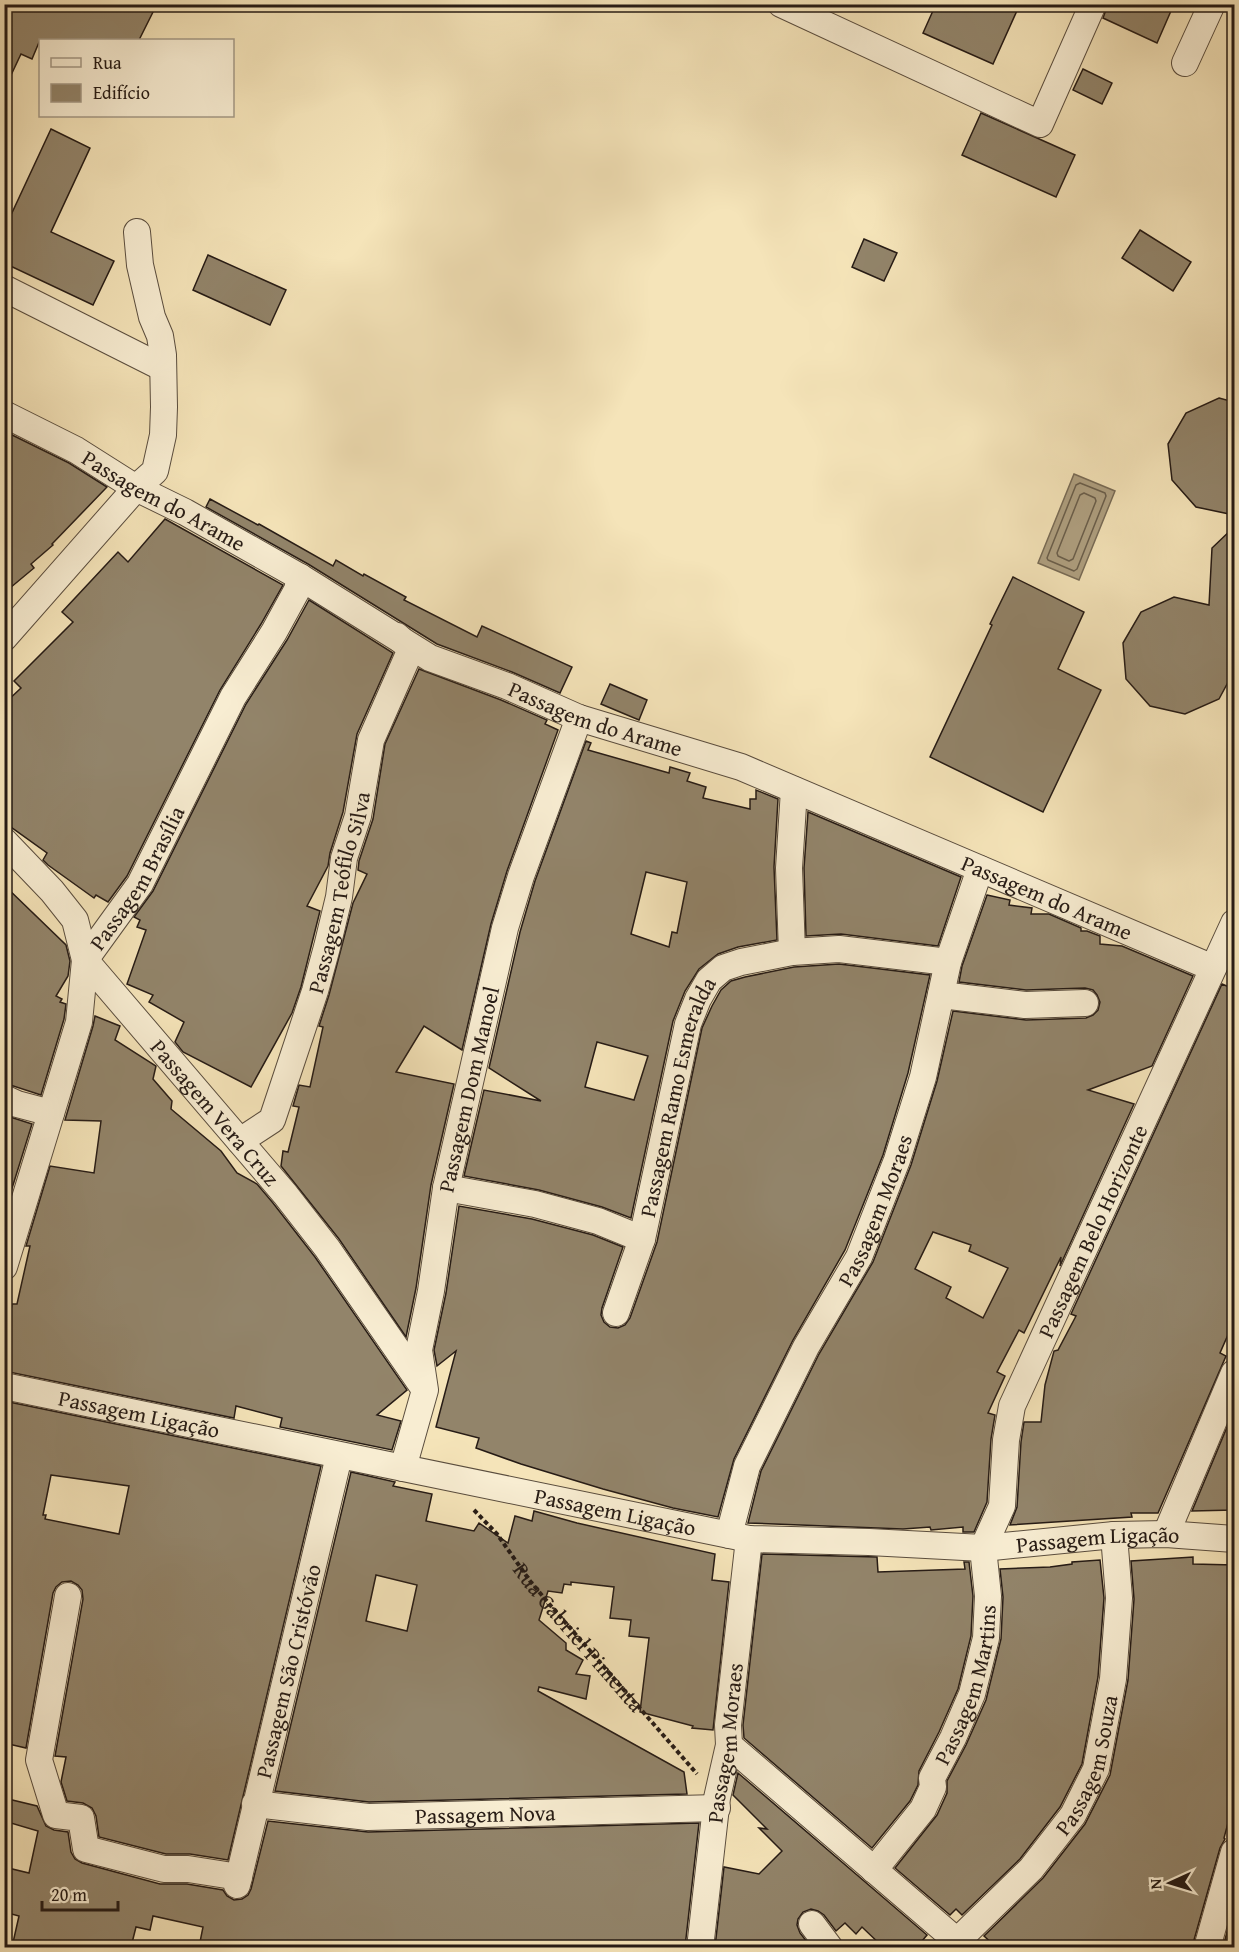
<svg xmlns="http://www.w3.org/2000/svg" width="1239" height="1952" viewBox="0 0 1239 1952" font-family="'Gentium Book Plus',serif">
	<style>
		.water { fill: #afa081; stroke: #786b56; stroke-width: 1.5 }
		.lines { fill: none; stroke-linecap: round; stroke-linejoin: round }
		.shore { stroke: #6a5e4b; stroke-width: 1.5 }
		.building { fill: #92846a; stroke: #261b15; stroke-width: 1.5; fill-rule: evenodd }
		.minor-casing { stroke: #5a4d3e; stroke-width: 28 }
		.path { stroke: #261b15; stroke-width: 4; stroke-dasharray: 4.5 3; stroke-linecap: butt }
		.minor { stroke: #f8edd2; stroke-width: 26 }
		.labels { text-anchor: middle; stroke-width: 5; stroke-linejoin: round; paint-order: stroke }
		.street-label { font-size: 22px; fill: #261b15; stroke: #f8edd2 }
	</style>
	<rect width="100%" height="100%" fill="#f5e4b9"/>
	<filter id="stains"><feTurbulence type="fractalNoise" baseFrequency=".00333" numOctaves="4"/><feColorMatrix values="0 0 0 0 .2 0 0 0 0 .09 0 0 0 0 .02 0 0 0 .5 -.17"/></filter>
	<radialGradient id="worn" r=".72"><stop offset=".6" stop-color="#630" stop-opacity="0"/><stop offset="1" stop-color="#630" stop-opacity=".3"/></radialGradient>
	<!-- water -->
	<polygon class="water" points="1074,474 1115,491 1079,580 1038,563"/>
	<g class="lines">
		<!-- shore -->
		<g class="shore">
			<polygon points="1080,483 1105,493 1106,496 1077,569 1074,571 1048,560 1047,558 1076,485"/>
			<polygon points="1084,493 1095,498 1096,501 1073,559 1069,561 1058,556 1057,553 1080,495"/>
		</g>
	</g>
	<!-- building -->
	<g class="building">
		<polygon points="4,4 157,4 139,40 40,40 32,59 21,54 4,90"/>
		<polygon points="936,4 1020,4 993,64 923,33"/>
		<polygon points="1108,4 1174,4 1157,43 1103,18"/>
		<polygon points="1083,69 1112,83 1102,104 1073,90"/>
		<polygon points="981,113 1075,155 1056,197 962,155"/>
		<polygon points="51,129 90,148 51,232 114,261 93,305 4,263 4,230"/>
		<polygon points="1140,230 1191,262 1173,291 1122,258"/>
		<polygon points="864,239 897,253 884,281 852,267"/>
		<polygon points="208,255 286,290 270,325 193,290"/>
		<polygon points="1219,398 1234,402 1234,515 1196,507 1172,480 1168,444 1186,413"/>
		<polygon points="4,431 69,463 107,487 52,544 53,545 31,564 34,568 4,593"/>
		<polygon points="210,499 258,525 259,524 333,566 336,560 363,576 364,574 406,597 404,600 477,637 482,626 572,667 560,693 512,672 437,644 308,564 206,507"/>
		<polygon points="165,519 283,585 261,624 220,690 127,876 108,902 96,895 94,898 48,865 43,860 47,853 4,822 4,704 21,688 14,681 73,622 62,612 118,552 128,562"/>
		<polygon points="1234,527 1234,671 1219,699 1185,714 1150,706 1126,679 1123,643 1141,612 1174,597 1209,605 1212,548"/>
		<polygon points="1013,577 1084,612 1058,669 1101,690 1043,812 930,757 992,625 990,624"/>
		<polygon points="309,600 393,653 357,734 343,812 330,853 328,866 307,906 320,911 301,987 292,1013 251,1087 183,1052 175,1042 184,1022 149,1002 153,995 127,984 146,930 137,927 140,920 134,917 153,891 246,704 287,640"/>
		<polygon points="419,669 501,700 547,720 545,724 558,730 507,871 491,924 462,1050 424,1026 396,1072 454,1084 431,1185 416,1288 406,1337 339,1239 281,1166 283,1151 288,1152 299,1107 293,1106 299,1085 310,1087 323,1027 319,1026 329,995 353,903 367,874 358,870 359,861 373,819 385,744"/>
		<polygon points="610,684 647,700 639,720 601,704"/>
		<path d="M586,741L591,743L588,750L669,773L670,767L690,773L687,781L706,787L703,798L750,809V799H756V790L778,799L774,867L777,940L738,947L718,954L699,969L685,991L673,1021L631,1218L602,1207L539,1190L464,1176L484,1090L541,1101L489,1068L520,932L535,881ZM646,872L687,882L677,933L672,932L669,947L631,934ZM597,1042L648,1056L634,1100L585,1087Z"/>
		<polygon points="808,812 961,877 938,946 841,934 806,936 804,868"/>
		<polygon points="4,885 66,945 70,961 68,976 56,996 62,999 60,1002 66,1004 64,1019 41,1095 4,1083"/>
		<path d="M987,895L1010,900L1009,905L1032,908L1031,914H1049L1081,928V931H1087L1100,936V944L1122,946L1193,976L1152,1066L1088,1090L1134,1104L1060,1266L1061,1257L1024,1333L1019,1330L997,1372L1005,1376L988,1413L995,1415L991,1439L987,1502L974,1532H963V1527L931,1530L930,1527L903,1529L748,1523L761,1471L819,1354L873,1262L911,1165L937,1081L953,1011L1026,1020L1086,1018L1093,1015L1098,1010L1100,1002L1097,995L1093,990L1085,988L1026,990L959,982L962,966ZM933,1232L971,1245L969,1251L1008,1268L983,1318L946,1298L951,1287L915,1269Z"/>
		<polygon points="839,964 930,975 908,1073 883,1155 845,1250 793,1340 734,1459 718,1517 673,1508 603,1489 521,1464 476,1448 479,1438 436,1427 456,1351 437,1366 434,1350 446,1293 459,1206 532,1219 593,1235 623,1247 602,1308 601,1315 604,1322 610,1327 618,1328 625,1325 630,1318 657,1242 702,1028 712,1006 721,990 731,981 745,977 794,967"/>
		<polygon points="1222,984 1234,989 1234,1321 1220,1353 1226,1356 1158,1513 1131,1513 1132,1517 1010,1525 1017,1507 1021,1442 1024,1422 1041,1422 1045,1385 1054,1351 1058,1350 1076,1316 1071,1314"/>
		<polygon points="95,1016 120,1026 115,1040 156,1066 153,1079 172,1101 171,1109 221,1151 237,1173 257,1184 273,1203 315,1257 407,1390 377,1415 401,1421 392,1450 280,1427 282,1418 236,1406 234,1418 4,1371 4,1351 12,1304 17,1304 30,1246 26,1246 50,1166 94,1173 101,1121 65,1120 93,1026"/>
		<polygon points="4,1115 32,1124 4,1214"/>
		<path d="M4,1401L321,1466L228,1860L190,1854H166L99,1837L96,1816L92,1808L83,1803L67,1801L61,1782L66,1757L55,1756L83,1599L82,1590L78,1585L71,1581L62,1582L56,1587L53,1593L26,1748L4,1743ZM51,1475L129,1486L119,1534L45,1519L46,1515H43Z"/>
		<polygon points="1230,1420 1234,1421 1234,1510 1192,1511"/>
		<path d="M351,1472L395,1482L393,1486L432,1494L426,1521L474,1531L479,1523L508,1543L515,1516L532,1521L534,1511L577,1523L715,1554L712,1580L729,1582L713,1730L692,1728L693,1726L640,1712L649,1638L629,1636L631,1620L610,1618L614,1587L571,1582V1585L564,1584L562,1593L548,1591L539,1620L566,1643V1650L583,1660L576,1674L590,1676L586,1699L539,1687L538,1691L684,1772L687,1794L369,1802L275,1791ZM376,1575L417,1585L407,1631L366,1621Z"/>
		<polygon points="762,1554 877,1557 878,1572 965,1569 964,1562 969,1562 973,1596 971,1636 958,1689 939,1732 919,1771 918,1785 910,1801 872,1848 744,1738 743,1725"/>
		<polygon points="1193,1557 1193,1564 1234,1565 1234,1800 1224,1838 1225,1839 1220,1848 1192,1947 996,1947 984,1936 1043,1878 1085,1824 1110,1775 1128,1680 1134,1599 1131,1561"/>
		<polygon points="1100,1560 1104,1598 1098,1677 1082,1764 1060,1807 1020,1859 962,1915 956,1909 950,1915 895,1868 937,1815 947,1793 947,1781 966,1745 986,1700 1001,1639 1003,1597 1000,1569 1050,1567 1072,1564 1072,1562"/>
		<polygon points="738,1773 927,1935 917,1947 883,1947 862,1927 856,1934 845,1923 836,1931 824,1915 818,1911 811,1909 803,1912 798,1919 797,1925 800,1933 811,1947 715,1947 724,1867 759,1874 782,1851 759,1828 767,1829 733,1795"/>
		<polygon points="4,1798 37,1806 46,1826 54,1830 68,1832 71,1852 75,1859 82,1863 160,1884 187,1884 223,1890 227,1896 234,1900 242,1899 248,1895 251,1889 268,1821 368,1832 699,1823 685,1947 199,1947 203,1927 153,1916 150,1930 136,1927 131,1947 12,1947 19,1916 4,1912 4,1883 8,1868 29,1873 38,1831 4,1821"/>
		<polygon points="1234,1906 1234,1947 1223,1947"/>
	</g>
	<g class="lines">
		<defs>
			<g id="minor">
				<polyline points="781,4 1040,124 1093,4"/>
				<polyline points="1185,63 1212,4"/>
				<polyline points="4,288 163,368"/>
				<path id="s2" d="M4,414L76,450L136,488L185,512L300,577L430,658L507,686L579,718L741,767L1213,968"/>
				<polyline points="4,638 136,488 155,471 163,435 164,407 163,355 160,336 152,317 140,265 137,232"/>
				<path id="s3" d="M4,841L52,891L75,920L85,960L285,1194L327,1248L421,1384"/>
				<polyline points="792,952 789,868 794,790"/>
				<polyline points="941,995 1025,1005 1085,1003"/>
				<polyline points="4,1098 17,1104 51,1113"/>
				<path id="s4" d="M240,1141L272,1120L315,991L327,947L339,897L344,858L358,816L371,740L411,649L397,636"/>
				<polyline points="446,1188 535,1204 598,1221 642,1239"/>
				<path id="s5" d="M4,1267L79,1022L85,960L140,884L233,697L274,632L297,590L300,577"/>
				<path id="s6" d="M616,1313L642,1239L688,1024L698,999L709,980L723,968L741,962L792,952L839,949L948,962"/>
				<path id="s7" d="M4,1386L749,1539L869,1542L983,1548L1114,1535L1166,1534L1234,1539"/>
				<path id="s8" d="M403,1468L425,1390L419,1350L431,1291L446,1188L505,928L521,876L579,718"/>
				<polyline points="1166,1534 1234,1373"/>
				<path id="s9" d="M729,1535L747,1466L806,1347L859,1257L897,1160L923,1077L948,962L980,869"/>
				<polyline points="68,1596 39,1760 56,1815 81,1818 86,1849 164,1869 188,1869 239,1877"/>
				<polyline points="729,1745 957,1941"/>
				<path id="s10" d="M255,1804L368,1817L717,1808"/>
				<path id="s11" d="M874,1870L923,1809L933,1787L932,1778L953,1738L972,1694L986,1638L988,1596L983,1548L1002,1506L1006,1440L1012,1406L1234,923"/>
				<path id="s12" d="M237,1885L339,1456"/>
				<polyline points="812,1924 830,1948"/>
				<path id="s13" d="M700,1948L717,1798L729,1745L728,1725L749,1539"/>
				<path id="s14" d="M950,1948L1031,1869L1073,1815L1096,1769L1113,1679L1119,1598L1114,1535"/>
				<polyline points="1207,1948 1234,1852"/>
			</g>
		</defs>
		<!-- minor casing -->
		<use href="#minor" class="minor-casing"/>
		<!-- path -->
		<path class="path" id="s1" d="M474,1510L497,1534L530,1581L551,1606L697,1774"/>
		<!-- minor -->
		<use href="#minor" class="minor"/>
	</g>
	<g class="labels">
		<!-- street labels -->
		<g class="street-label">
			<text dy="8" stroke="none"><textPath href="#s2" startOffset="182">Passagem do Arame</textPath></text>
			<text dy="8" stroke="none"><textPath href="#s2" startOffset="668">Passagem do Arame</textPath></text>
			<text dy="8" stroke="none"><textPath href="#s5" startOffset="416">Passagem Brasília</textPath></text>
			<text dy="8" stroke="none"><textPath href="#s4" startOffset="276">Passagem Teófilo Silva</textPath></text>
			<text dy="8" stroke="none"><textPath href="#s2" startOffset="1154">Passagem do Arame</textPath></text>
			<text dy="8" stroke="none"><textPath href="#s8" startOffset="387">Passagem Dom Manoel</textPath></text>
			<text dy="8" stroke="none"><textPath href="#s6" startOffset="225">Passagem Ramo Esmeralda</textPath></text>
			<text dy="8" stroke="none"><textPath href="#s3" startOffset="348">Passagem Vera Cruz</textPath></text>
			<text dy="8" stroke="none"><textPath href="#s9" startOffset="358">Passagem Moraes</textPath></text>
			<text dy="8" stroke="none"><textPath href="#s11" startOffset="692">Passagem Belo Horizonte</textPath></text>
			<text dy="8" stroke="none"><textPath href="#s7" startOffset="138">Passagem Ligação</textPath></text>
			<text dy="8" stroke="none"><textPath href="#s7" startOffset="624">Passagem Ligação</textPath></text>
			<text dy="8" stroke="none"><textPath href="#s7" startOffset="1110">Passagem Ligação</textPath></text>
			<text dy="8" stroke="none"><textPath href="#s1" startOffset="165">Rua Gabriel Pimenta</textPath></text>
			<text dy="8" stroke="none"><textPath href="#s12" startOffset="220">Passagem São Cristóvão</textPath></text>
			<text dy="8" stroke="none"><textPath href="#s11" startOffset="212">Passagem Martins</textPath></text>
			<text dy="8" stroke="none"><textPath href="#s13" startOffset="207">Passagem Moraes</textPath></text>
			<text dy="8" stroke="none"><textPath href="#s14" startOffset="234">Passagem Souza</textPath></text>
			<text dy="8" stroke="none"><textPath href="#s10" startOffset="231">Passagem Nova</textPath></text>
		</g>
	</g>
	<!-- margin -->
	<rect width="1239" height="1952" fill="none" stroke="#f5e4b9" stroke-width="24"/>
	<rect x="6" y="6" width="1227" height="1940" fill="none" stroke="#261b15" stroke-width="3"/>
	<rect x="12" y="12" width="1215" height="1928" fill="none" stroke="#261b15" stroke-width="1.5"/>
	<!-- legend -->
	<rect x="39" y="39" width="195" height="78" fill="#f8edd2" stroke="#a49986" stroke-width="1.5"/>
	<rect x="51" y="58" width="30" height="9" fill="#f8edd2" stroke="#a49986" stroke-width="1.5"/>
	<text x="93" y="69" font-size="18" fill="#261b15">Rua</text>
	<rect x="51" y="84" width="30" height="18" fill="#92846a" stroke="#a49986" stroke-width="1.5"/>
	<text x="93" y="99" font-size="18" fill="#261b15">Edifício</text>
	<!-- north arrow -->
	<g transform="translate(1170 1883) rotate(266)" stroke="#f8edd2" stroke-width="4.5" paint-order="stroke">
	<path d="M0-4.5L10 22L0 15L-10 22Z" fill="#261b15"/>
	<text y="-9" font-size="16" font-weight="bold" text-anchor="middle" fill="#261b15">N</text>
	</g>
	<!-- scale -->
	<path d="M42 1901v9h76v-9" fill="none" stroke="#261b15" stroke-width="3"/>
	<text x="51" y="1901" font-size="18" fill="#261b15" stroke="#f8edd2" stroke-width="4.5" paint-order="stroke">20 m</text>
	<rect width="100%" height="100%" filter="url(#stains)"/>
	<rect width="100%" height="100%" fill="url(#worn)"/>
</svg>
